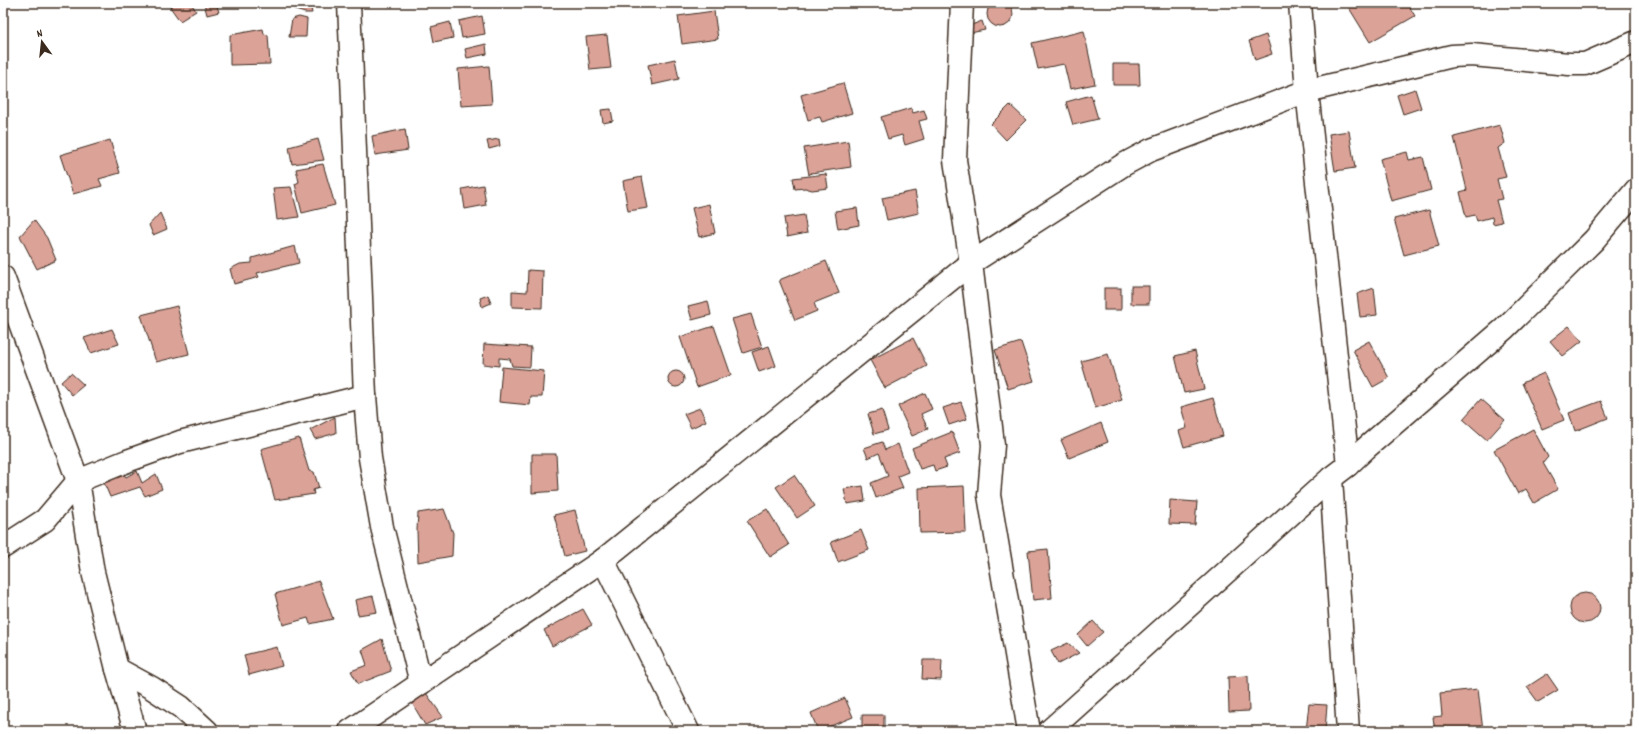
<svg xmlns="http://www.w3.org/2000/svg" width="1639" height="734" viewBox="0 0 1639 734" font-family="Dekko,sans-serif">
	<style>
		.building { fill: #dba298; stroke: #3b2a1e }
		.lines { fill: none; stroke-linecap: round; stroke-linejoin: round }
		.street-casing { stroke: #3b2a1e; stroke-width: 25 }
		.secondary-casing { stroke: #3b2a1e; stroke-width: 25 }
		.street { stroke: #fff; stroke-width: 22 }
		.secondary { stroke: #fff; stroke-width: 22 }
	</style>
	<rect width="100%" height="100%" fill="#fff"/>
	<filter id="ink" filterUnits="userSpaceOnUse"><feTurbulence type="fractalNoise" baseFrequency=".025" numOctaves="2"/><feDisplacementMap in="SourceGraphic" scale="8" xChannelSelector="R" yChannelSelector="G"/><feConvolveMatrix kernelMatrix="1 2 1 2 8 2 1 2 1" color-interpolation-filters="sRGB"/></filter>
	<g filter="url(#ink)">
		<!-- building -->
		<g class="building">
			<circle cx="1000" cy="14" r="13"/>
			<polygon points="176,3 191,3 196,11 180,21 170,7"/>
			<polygon points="204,3 216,3 219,12 207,15"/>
			<polygon points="295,3 310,3 312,13 305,13 295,10"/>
			<polygon points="1117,3 1134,3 1134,6 1117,7"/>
			<polygon points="1346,3 1407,3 1415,16 1370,42"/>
			<polygon points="714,11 718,39 682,44 678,16"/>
			<polygon points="482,16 485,34 462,38 459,21"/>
			<polygon points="299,17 307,19 306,37 289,37 292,19"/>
			<polygon points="982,21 985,30 970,33 969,26"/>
			<polygon points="450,22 453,38 434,42 431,27"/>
			<polygon points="263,29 264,34 268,35 270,64 230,65 230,35"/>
			<polygon points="1084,31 1095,84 1070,89 1064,64 1038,69 1032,43"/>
			<polygon points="607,35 611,68 590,70 586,37"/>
			<polygon points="1266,35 1272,54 1255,60 1249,41"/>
			<polygon points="486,44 487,54 467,58 465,49"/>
			<polygon points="675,59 679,79 652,85 648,65"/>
			<polygon points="1113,64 1139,64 1140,85 1113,85"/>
			<polygon points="489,66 492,104 461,106 458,69"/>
			<polygon points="843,83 852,113 822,122 820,117 808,120 801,95"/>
			<polygon points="1415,89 1421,108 1403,114 1397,95"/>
			<polygon points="1091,95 1098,119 1073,125 1066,102"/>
			<polygon points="1010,105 1026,120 1006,140 991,124"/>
			<polygon points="911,108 913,113 924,110 927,119 919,121 924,139 905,145 902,135 888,139 881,117"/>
			<polygon points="611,109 613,121 603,123 601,110"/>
			<polygon points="1500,125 1505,143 1498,148 1506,177 1497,179 1502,199 1496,200 1502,222 1493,224 1492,217 1477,221 1475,215 1466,217 1460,192 1467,190 1454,137"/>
			<polygon points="405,129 408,150 375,155 372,136"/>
			<polygon points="1349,131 1355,168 1335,171 1329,134"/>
			<polygon points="318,139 324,160 292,164 289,147"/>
			<polygon points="499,139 500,146 489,149 487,141"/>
			<polygon points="110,140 120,173 99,179 102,186 73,194 60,155"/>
			<polygon points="848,141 851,167 811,173 809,175 804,148"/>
			<polygon points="1407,152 1409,160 1423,157 1431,190 1391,201 1380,159"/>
			<polygon points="323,164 335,205 302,213 295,184 299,182 296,169"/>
			<polygon points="826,174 828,188 812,190 805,188 795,189 793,178"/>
			<polygon points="642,177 648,208 628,211 623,181"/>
			<polygon points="483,185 486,205 465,209 462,189"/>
			<polygon points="291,187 299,217 277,220 273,188"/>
			<polygon points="915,191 919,213 887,220 882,198"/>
			<polygon points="709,204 715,233 699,237 692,208"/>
			<polygon points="857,208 859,225 838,229 835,211"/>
			<polygon points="1429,210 1439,246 1404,255 1394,219"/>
			<polygon points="160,213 167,229 153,235 149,225"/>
			<polygon points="804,215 807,233 787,237 784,218"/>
			<polygon points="34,220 47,238 56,260 37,269 20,236"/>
			<polygon points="295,246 299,263 257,273 259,277 234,284 230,269 240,264 252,263 252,258"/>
			<polygon points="826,261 839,293 814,303 817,311 795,320 779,280"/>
			<polygon points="528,270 543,271 542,308 512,307 512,291 527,292"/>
			<rect x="1131" y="286" width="18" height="18"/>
			<rect x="1104" y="288" width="17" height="22"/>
			<polygon points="1374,288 1377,315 1360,317 1357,294"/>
			<polygon points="488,295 491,303 482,307 480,298"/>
			<polygon points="708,301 711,315 692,320 688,306"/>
			<polygon points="177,306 189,354 156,362 141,315"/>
			<polygon points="751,314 762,347 743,353 732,319"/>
			<polygon points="714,326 731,375 697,387 680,337"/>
			<polygon points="1569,326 1582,341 1563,356 1550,341"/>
			<polygon points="112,329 119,344 91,353 84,338"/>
			<polygon points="913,338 927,366 885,388 870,360"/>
			<polygon points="1369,341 1389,378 1373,387 1353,350"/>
			<polygon points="1021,342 1034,381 1008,389 995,350"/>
			<polygon points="484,344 531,347 530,367 512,366 510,359 499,358 499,366 483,364"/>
			<polygon points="769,346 776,366 759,372 752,352"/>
			<polygon points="1195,351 1204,389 1184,393 1175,356"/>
			<polygon points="1108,354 1122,400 1095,408 1081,361"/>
			<polygon points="502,367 544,371 542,397 531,397 530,405 499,402"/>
			<circle cx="676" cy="379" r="8"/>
			<polygon points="71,373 84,385 72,395 61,382"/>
			<polygon points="1544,373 1564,420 1542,429 1522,383"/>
			<polygon points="925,393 932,409 921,414 928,429 912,436 898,406"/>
			<polygon points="1213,398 1223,436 1184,447 1179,431 1187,428 1181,407"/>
			<polygon points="1481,399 1505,420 1487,440 1463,419"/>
			<polygon points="1601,401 1608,418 1575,431 1569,413"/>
			<polygon points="961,402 967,419 949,425 943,408"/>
			<polygon points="700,408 706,421 691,428 684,414"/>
			<polygon points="882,410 888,430 874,434 868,414"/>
			<polygon points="335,417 336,433 315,439 310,430"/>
			<polygon points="1101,423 1108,442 1069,458 1061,440"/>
			<polygon points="1533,429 1548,457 1543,463 1558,489 1534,503 1526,489 1518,494 1494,450"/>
			<polygon points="952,432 960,453 944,459 947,467 935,471 933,465 920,469 912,448"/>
			<polygon points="299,438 309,471 314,472 319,488 313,490 314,494 275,500 261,449"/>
			<polygon points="882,442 885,450 898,444 908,472 898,476 903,488 876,498 871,483 888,476 879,453 868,458 864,448"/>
			<polygon points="532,454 556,454 558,491 532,493"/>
			<polygon points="121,471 126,477 137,471 142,483 156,474 162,489 145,496 140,487 110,497 102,478"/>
			<polygon points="794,475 815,506 797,518 776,487"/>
			<polygon points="863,486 865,501 847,504 844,489"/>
			<polygon points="964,486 966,532 920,533 919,488"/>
			<polygon points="1170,500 1197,502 1195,525 1169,524"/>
			<polygon points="444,509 453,533 452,556 418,562 417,530 418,513"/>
			<polygon points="767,509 789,545 770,557 747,521"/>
			<polygon points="575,510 585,551 565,556 554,515"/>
			<polygon points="861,530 869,550 838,562 831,542"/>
			<polygon points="1048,549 1052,598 1033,600 1028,551"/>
			<polygon points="319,581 333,619 310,624 308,618 283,625 275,594"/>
			<circle cx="1585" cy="608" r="15"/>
			<polygon points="373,596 377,612 358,615 355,600"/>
			<polygon points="583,609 592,625 552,646 544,630"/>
			<polygon points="1093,621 1103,632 1087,646 1078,635"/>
			<polygon points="382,639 391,671 358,684 351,671 367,665 362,650"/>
			<polygon points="1068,643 1079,653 1058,664 1051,651"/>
			<polygon points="277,647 282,666 249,675 244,655"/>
			<polygon points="923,660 942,660 941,680 922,679"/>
			<polygon points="1547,674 1558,690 1538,702 1527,687"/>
			<polygon points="1248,676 1249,711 1229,712 1228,677"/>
			<polygon points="1478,689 1483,731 1435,731 1433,717 1442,716 1440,693"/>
			<polygon points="426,693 443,717 425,725 412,703"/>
			<polygon points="845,698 853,717 818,731 811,713"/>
			<polygon points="1309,704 1327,705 1325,731 1306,731"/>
			<rect x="862" y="715" width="22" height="16"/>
		</g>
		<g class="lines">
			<defs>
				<g id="street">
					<polyline points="349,3 365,396 370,458 382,527 421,683"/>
					<polyline points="962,3 955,160 971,263 991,427 993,445 989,495 1029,731"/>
					<polyline points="1300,3 1307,91 1348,465"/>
					<polyline points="3,277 78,481 93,572 117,669 135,731"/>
					<polyline points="1331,478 1348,731"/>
					<polyline points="3,547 45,520 78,481 127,461 180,442 365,396"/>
					<polyline points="603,560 688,731"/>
					<polyline points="117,669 152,688 181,707 207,731"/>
					<polyline points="350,731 603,560 971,263 1123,165 1151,150 1307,91 1452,56 1472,55 1569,64 1585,64 1636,42"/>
				</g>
				<polyline id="secondary" points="1049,731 1331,478 1348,465 1366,448 1504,329 1594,240 1636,190"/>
			</defs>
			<!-- street casing -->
			<use href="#street" class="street-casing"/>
			<!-- secondary casing -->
			<use href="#secondary" class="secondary-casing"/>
			<!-- street -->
			<use href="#street" class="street"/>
			<!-- secondary -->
			<use href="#secondary" class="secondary"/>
		</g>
	</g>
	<!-- margin -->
	<rect width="1639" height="734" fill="none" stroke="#fff" stroke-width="16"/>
	<rect x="8" y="8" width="1623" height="718" fill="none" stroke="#3b2a1e" stroke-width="1.5" filter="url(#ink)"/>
	<!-- north arrow -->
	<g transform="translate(42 42) rotate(345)" stroke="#ffffff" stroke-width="3" paint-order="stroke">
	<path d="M0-3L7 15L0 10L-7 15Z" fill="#3b2a1e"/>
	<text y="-6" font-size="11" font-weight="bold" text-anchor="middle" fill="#3b2a1e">N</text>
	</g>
</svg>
